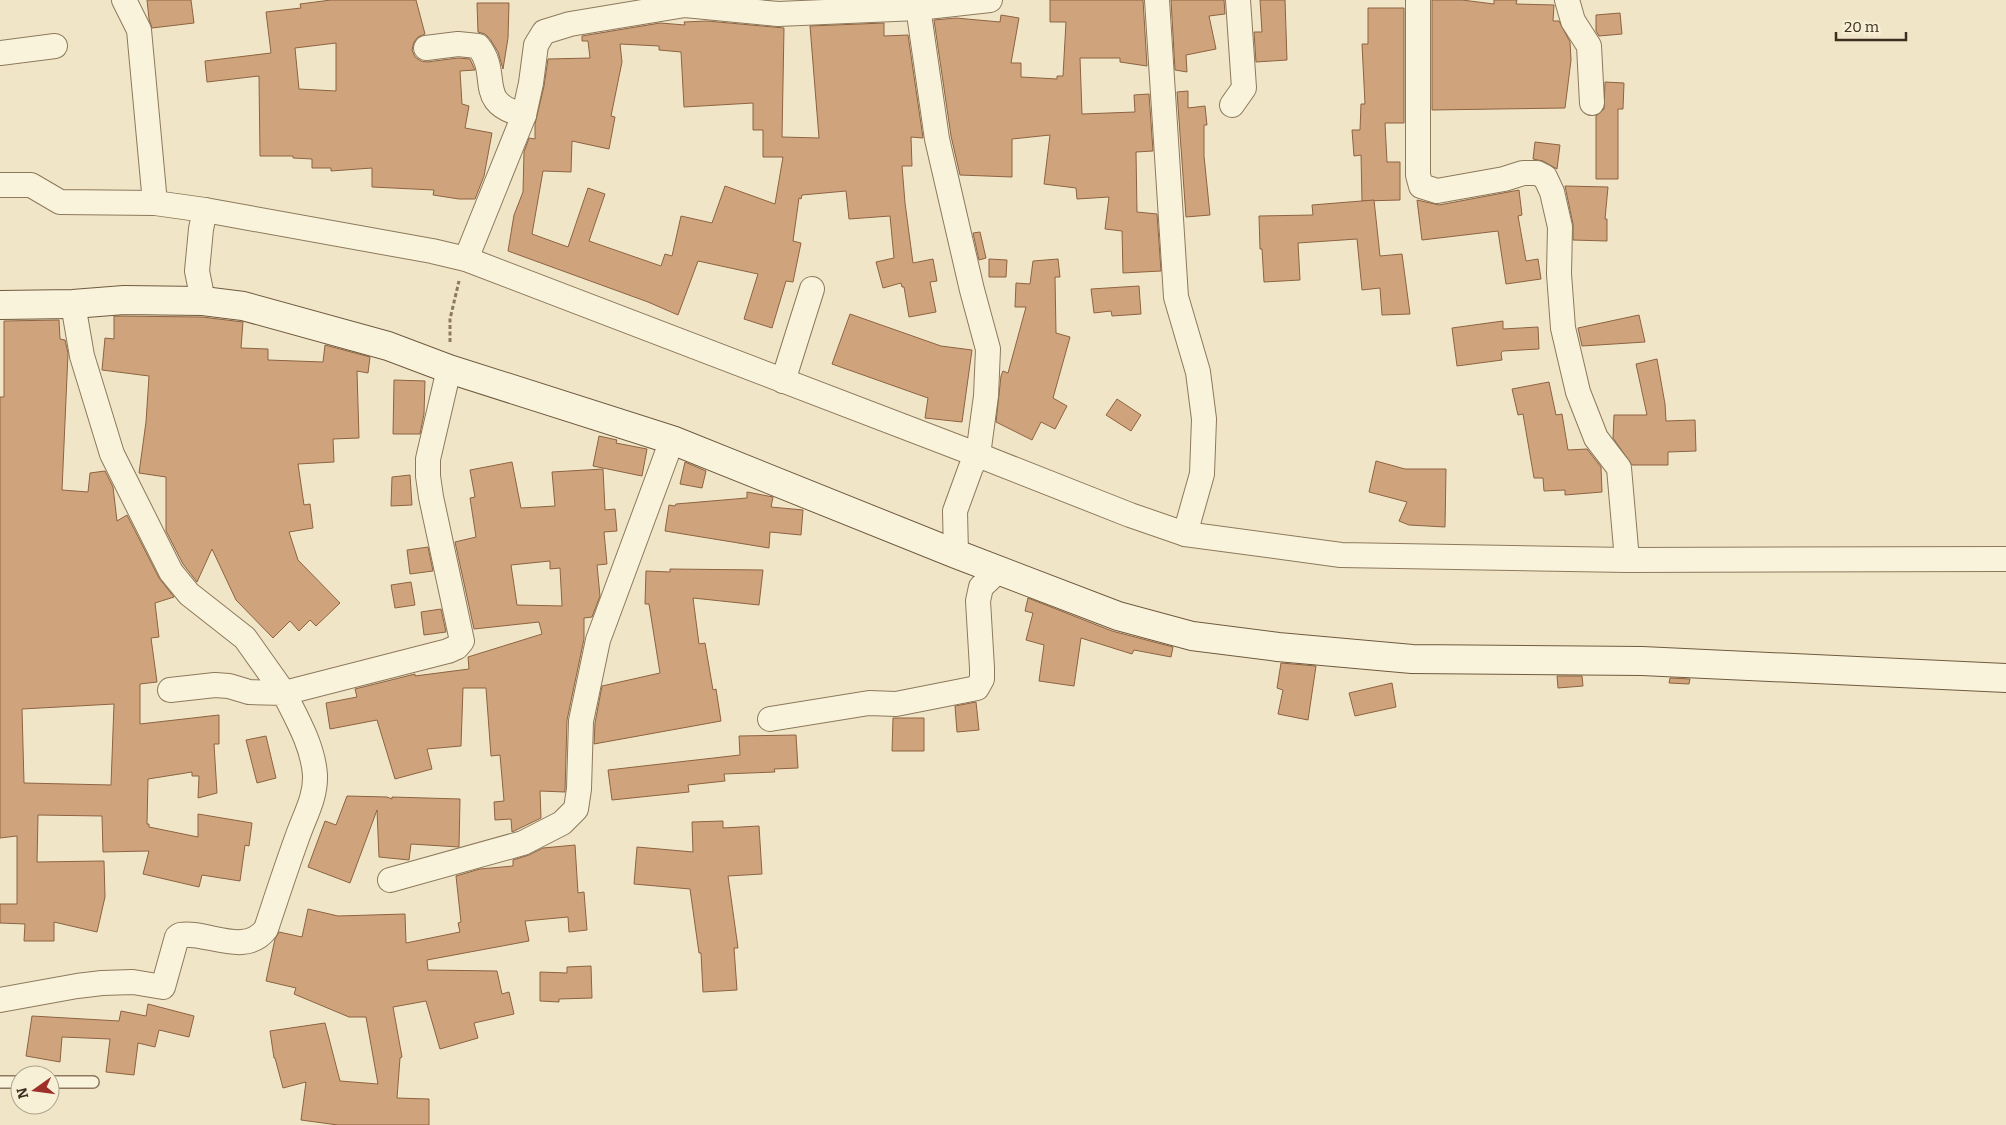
<svg xmlns="http://www.w3.org/2000/svg" width="2006" height="1125" viewBox="0 0 2006 1125" font-family="Bitter,serif">
	<style>
		.building { fill: #cfa47d; stroke: #8d6341; fill-rule: evenodd }
		.lines { fill: none; stroke-linecap: round; stroke-linejoin: round }
		.lane-casing { stroke: #8d795c; stroke-width: 14 }
		.street-casing { stroke: #8d795c; stroke-width: 26 }
		.secondary-casing { stroke: #6f5a3f; stroke-width: 30 }
		.path { stroke: #8d795c; stroke-width: 3; stroke-dasharray: 4 2.5; stroke-linecap: butt }
		.lane { stroke: #faf3db; stroke-width: 11 }
		.street { stroke: #faf3db; stroke-width: 24 }
		.secondary { stroke: #faf3db; stroke-width: 28 }
	</style>
	<rect width="100%" height="100%" fill="#f0e6c7"/>
	<!-- building -->
	<g class="building">
		<polygon points="147,0 191,0 194,23 152,28 149,19"/>
		<path d="M331,0H416L425,34L418,37L414,42L412,50L415,57L421,61L427,62L458,58L470,59L475,70L460,71L462,104L469,106L465,128L492,133L484,176L475,199H459L433,195L434,190L372,187V168L331,171V168H312V159L293,158V156H260L259,76L207,82L205,61L271,53L266,12L301,8L300,4ZM336,43V91L299,89L295,48Z"/>
		<polygon points="1050,0 1143,0 1147,66 1120,62 1120,58 1080,58 1082,114 1135,112 1134,95 1149,94 1153,151 1136,152 1137,212 1157,214 1161,271 1123,273 1122,231 1105,229 1109,197 1077,199 1076,188 1044,184 1050,135 1012,139 1012,177 960,175 951,136 934,20 956,18 1000,22 1001,15 1019,18 1011,63 1021,63 1021,77 1057,79 1057,76 1063,76 1066,22 1050,22"/>
		<polygon points="1171,0 1224,0 1225,14 1209,16 1216,49 1186,55 1187,72 1175,70"/>
		<polygon points="1260,0 1285,0 1287,60 1256,62 1254,32 1262,32"/>
		<polygon points="1432,0 1462,0 1494,4 1494,0 1517,0 1516,4 1554,5 1553,21 1559,21 1570,42 1571,60 1565,108 1432,110"/>
		<polygon points="477,3 509,3 508,38 503,69 498,52 490,39 485,34 478,32"/>
		<polygon points="1368,8 1404,8 1404,123 1385,123 1387,162 1400,162 1400,200 1362,201 1361,155 1354,156 1352,130 1360,130 1361,104 1365,104 1362,44 1368,44"/>
		<polygon points="1620,13 1622,34 1599,36 1596,31 1596,15"/>
		<path d="M707,21L784,28L782,137L819,138L810,26L884,23V36L908,35L923,138L911,137L912,166H902L905,203L913,263L933,259L937,281L930,282L936,312L909,317L904,287H902L901,283L883,288L876,262L894,258L890,216L849,219L846,191L802,195L801,199L799,198L793,241L801,243L793,282L786,281L772,328L744,319L758,274L698,261L678,315L648,302L508,251L514,215L523,192L524,152L529,138L535,139V124L544,86L548,59L590,58L588,41H582V36L660,23L685,25L684,22ZM620,44L659,46V50L681,52L684,107L753,103V130H763V157H783L775,204L725,186L712,223L681,216L672,256L665,254L661,266L589,241L605,194L588,188L568,247L532,234L543,171L571,172L572,141L609,149L615,117L611,116L622,62Z"/>
		<polygon points="1605,82 1624,83 1623,109 1618,109 1618,179 1596,179 1596,116 1604,109"/>
		<polygon points="1188,91 1188,108 1205,106 1207,125 1204,125 1204,156 1210,215 1186,217 1177,92"/>
		<polygon points="1535,142 1560,145 1557,169 1543,161 1533,159"/>
		<polygon points="1565,186 1608,187 1605,219 1607,219 1607,241 1573,240 1573,224"/>
		<polygon points="1519,190 1522,215 1518,216 1526,261 1538,259 1541,279 1506,284 1498,231 1422,240 1417,200 1439,205"/>
		<polygon points="1374,200 1380,256 1402,254 1410,314 1382,315 1380,288 1362,290 1357,239 1298,243 1300,280 1264,282 1262,249 1260,249 1259,216 1313,215 1312,205"/>
		<polygon points="980,232 986,258 979,260 973,233"/>
		<polygon points="989,259 1007,260 1006,277 989,277"/>
		<polygon points="1058,259 1060,277 1055,277 1056,333 1070,337 1053,398 1067,406 1055,429 1041,422 1032,440 996,422 1001,376 1003,371 1008,373 1026,307 1015,307 1016,283 1030,284 1033,261"/>
		<polygon points="1139,286 1141,314 1112,316 1111,311 1094,313 1091,289"/>
		<polygon points="850,314 941,346 972,350 962,422 925,418 928,398 832,364"/>
		<polygon points="1639,315 1645,342 1582,346 1578,328"/>
		<polygon points="114,316 202,317 243,322 241,348 268,349 268,360 323,362 325,345 370,357 368,373 357,371 359,438 333,439 334,462 298,464 304,505 310,504 313,528 289,532 298,560 340,603 316,626 310,620 299,631 290,621 273,638 236,600 212,549 197,582 183,564 166,531 166,477 139,473 146,422 149,376 102,370 105,338 114,339"/>
		<path d="M59,320L60,339L65,340L68,353L62,490L88,492L90,473L105,471L113,487L117,521L127,515L159,578L174,597L155,603L159,637L151,638L157,682L140,684V724L219,715V744H214L217,793L198,798L199,776H192V772L148,779L147,824H149V827L198,837V814L252,823L249,846L245,845L240,881L202,875L199,887L143,874L149,851L103,852L102,816L38,815L37,862L104,861L105,897L97,932L54,922V941H24L25,924L0,923V904H17V836L0,838V397H4V321ZM114,704L111,785L24,783L22,709Z"/>
		<polygon points="1503,321 1503,329 1538,327 1539,349 1503,351 1501,353 1502,360 1457,366 1452,328"/>
		<polygon points="1657,359 1665,404 1666,421 1695,420 1696,451 1668,452 1668,465 1632,465 1613,438 1614,415 1647,415 1636,364"/>
		<polygon points="394,380 425,381 424,414 420,434 393,434"/>
		<polygon points="1549,382 1556,415 1562,414 1568,450 1587,449 1601,467 1602,492 1565,495 1565,490 1544,491 1543,478 1534,478 1523,414 1518,415 1512,389"/>
		<polygon points="1117,399 1141,415 1131,431 1106,415"/>
		<polygon points="599,436 617,440 616,443 647,449 642,476 593,466"/>
		<polygon points="1376,461 1405,469 1446,469 1445,527 1409,525 1399,521 1407,502 1369,492"/>
		<path d="M512,462L521,508L555,506L552,472L603,469L605,510L615,509L617,531L604,532L607,564L597,565L600,596L592,617L584,618V639L567,720L565,792L540,791L541,818L512,832L511,819L495,820L494,802L504,801L500,755L491,756L486,688H463L461,746L427,749L432,769L395,779L377,720L330,729L326,703L357,697L355,689L415,674V676L469,669L468,657L542,634L539,622L474,629L455,542L476,537L470,498L475,497L470,470ZM550,561V569L560,568L562,606L517,605L511,565Z"/>
		<polygon points="685,462 706,471 702,488 680,484"/>
		<polygon points="410,475 412,505 391,506 392,477"/>
		<polygon points="747,492 773,497 771,507 803,510 801,535 770,532 769,548 665,531 669,505 675,506 676,504 747,498"/>
		<polygon points="428,547 433,571 410,574 407,550"/>
		<polygon points="670,569 763,570 759,605 693,598 699,644 705,643 713,690 716,689 721,721 594,744 595,723 602,686 660,673 649,604 645,604 646,571 670,572"/>
		<polygon points="411,582 415,605 395,608 391,585"/>
		<polygon points="1028,598 1112,631 1173,647 1171,657 1134,650 1132,654 1081,638 1074,686 1039,681 1044,645 1026,640 1033,613 1025,611"/>
		<polygon points="441,609 446,632 424,635 421,612"/>
		<polygon points="1281,663 1316,666 1308,720 1278,714 1283,690 1277,688"/>
		<polygon points="1557,676 1582,676 1583,686 1558,688"/>
		<polygon points="1670,678 1690,679 1689,684 1669,683"/>
		<polygon points="1392,683 1396,707 1355,716 1349,693"/>
		<polygon points="976,702 979,730 957,732 955,706"/>
		<polygon points="893,718 924,718 924,751 892,751"/>
		<polygon points="796,735 798,768 774,769 775,772 724,774 725,781 688,785 689,792 612,800 608,770 740,755 739,736"/>
		<polygon points="266,736 276,778 257,783 246,740"/>
		<polygon points="347,796 387,797 392,799 392,797 460,799 459,847 411,844 409,860 379,857 377,810 350,883 308,867 325,821 336,825"/>
		<polygon points="723,821 723,828 759,826 762,874 728,876 738,948 734,948 737,990 703,992 701,953 699,953 690,889 634,884 637,847 693,852 692,822"/>
		<polygon points="575,845 578,893 584,892 587,930 569,932 568,917 525,921 529,941 427,960 428,970 497,971 502,994 509,992 514,1014 474,1023 478,1038 440,1049 426,1001 393,1007 402,1057 400,1058 397,1098 429,1099 429,1125 338,1125 301,1120 306,1082 283,1088 275,1058 274,1058 270,1031 325,1023 340,1081 378,1084 366,1017 349,1017 294,994 296,988 266,981 275,939 279,932 302,937 308,909 338,916 405,914 406,943 460,932 458,923 461,922 456,876 480,869 513,866 513,860 529,855 543,848"/>
		<polygon points="591,966 592,998 559,999 559,1002 540,1001 540,972 567,973 567,967"/>
		<polygon points="148,1004 194,1016 189,1037 159,1030 155,1047 138,1043 134,1075 106,1072 110,1039 62,1037 60,1062 26,1056 32,1016 119,1021 121,1011 146,1016"/>
	</g>
	<g class="lines">
		<defs>
			<g id="lane">
				<polyline points="0,1082 20,1082"/>
				<polyline points="50,1082 93,1082"/>
			</g>
			<g id="street">
				<polyline points="124,0 139,30 155,203"/>
				<polyline points="917,0 937,139 972,290 988,349 986,396 978,455 971,467 955,511 956,554"/>
				<polyline points="1157,0 1176,297 1198,372 1204,419 1202,474 1185,534"/>
				<polyline points="1418,0 1418,175 1421,186 1437,191 1504,179 1523,173 1537,173 1545,177 1552,192 1560,227 1559,274 1563,328 1578,392 1596,438 1619,468 1627,560"/>
				<polyline points="1567,0 1573,21 1589,46 1592,103"/>
				<path d="M426,48L458,44L478,46C502,75 473,103 524,115"/>
				<polyline points="0,53 55,46"/>
				<polyline points="1232,105 1244,88 1238,0"/>
				<polyline points="0,185 31,185 60,202 155,203 205,210 432,251 466,259 978,455 1130,515 1185,534 1341,555 1627,560 2006,559"/>
				<polyline points="466,259 524,115 531,83 536,45 544,32 570,24 685,5 778,14 918,8 990,0"/>
				<polyline points="203,301 197,271 201,229 205,210"/>
				<polyline points="73,304 82,356 112,454 171,572 189,594 245,638 284,693 448,651 457,647 462,641 431,497 428,476 428,459 449,369"/>
				<polyline points="783,381 812,289"/>
				<polyline points="770,719 869,703 896,704 977,688 982,679 982,668 978,601 981,587 999,570"/>
				<polyline points="390,880 523,843 562,823 576,809 579,789 581,721 598,640 672,440"/>
				<path d="M0,1000L77,986L102,983L133,982L163,987L177,937L180,935C208,931 245,957 266,929C276,899 286,868 297,838C304,817 316,798 315,775C313,746 297,719 284,693L249,692L229,686L215,685L170,690"/>
			</g>
			<polyline id="secondary" points="0,305 73,304 124,300 203,301 243,306 388,346 449,369 672,440 956,554 1118,616 1192,636 1278,647 1412,659 1642,661 2006,678"/>
		</defs>
		<!-- lane casing -->
		<use href="#lane" class="lane-casing"/>
		<!-- street casing -->
		<use href="#street" class="street-casing"/>
		<!-- secondary casing -->
		<use href="#secondary" class="secondary-casing"/>
		<!-- path -->
		<polyline class="path" points="450,342 450,319 459,281"/>
		<!-- lane -->
		<use href="#lane" class="lane"/>
		<!-- street -->
		<use href="#street" class="street"/>
		<!-- secondary -->
		<use href="#secondary" class="secondary"/>
	</g>
	<!-- north arrow -->
	<g transform="translate(35 1090) rotate(256)"><circle r="24" fill="#f7f0d7" stroke="#ada38e"/>
	<path d="M0-4L9 19L0 12L-9 19Z" fill="#9e302a"/>
	<text y="-8" font-size="14" font-weight="bold" text-anchor="middle" fill="#3d2f20">N</text>
	</g>
	<!-- scale -->
	<path d="M1836 32v8h70v-8" fill="none" stroke="#3d2f20" stroke-width="2.5"/>
	<text x="1844" y="32" font-size="15" fill="#3d2f20" stroke="#f7f0d7" stroke-width="4" paint-order="stroke">20 m</text>
</svg>
